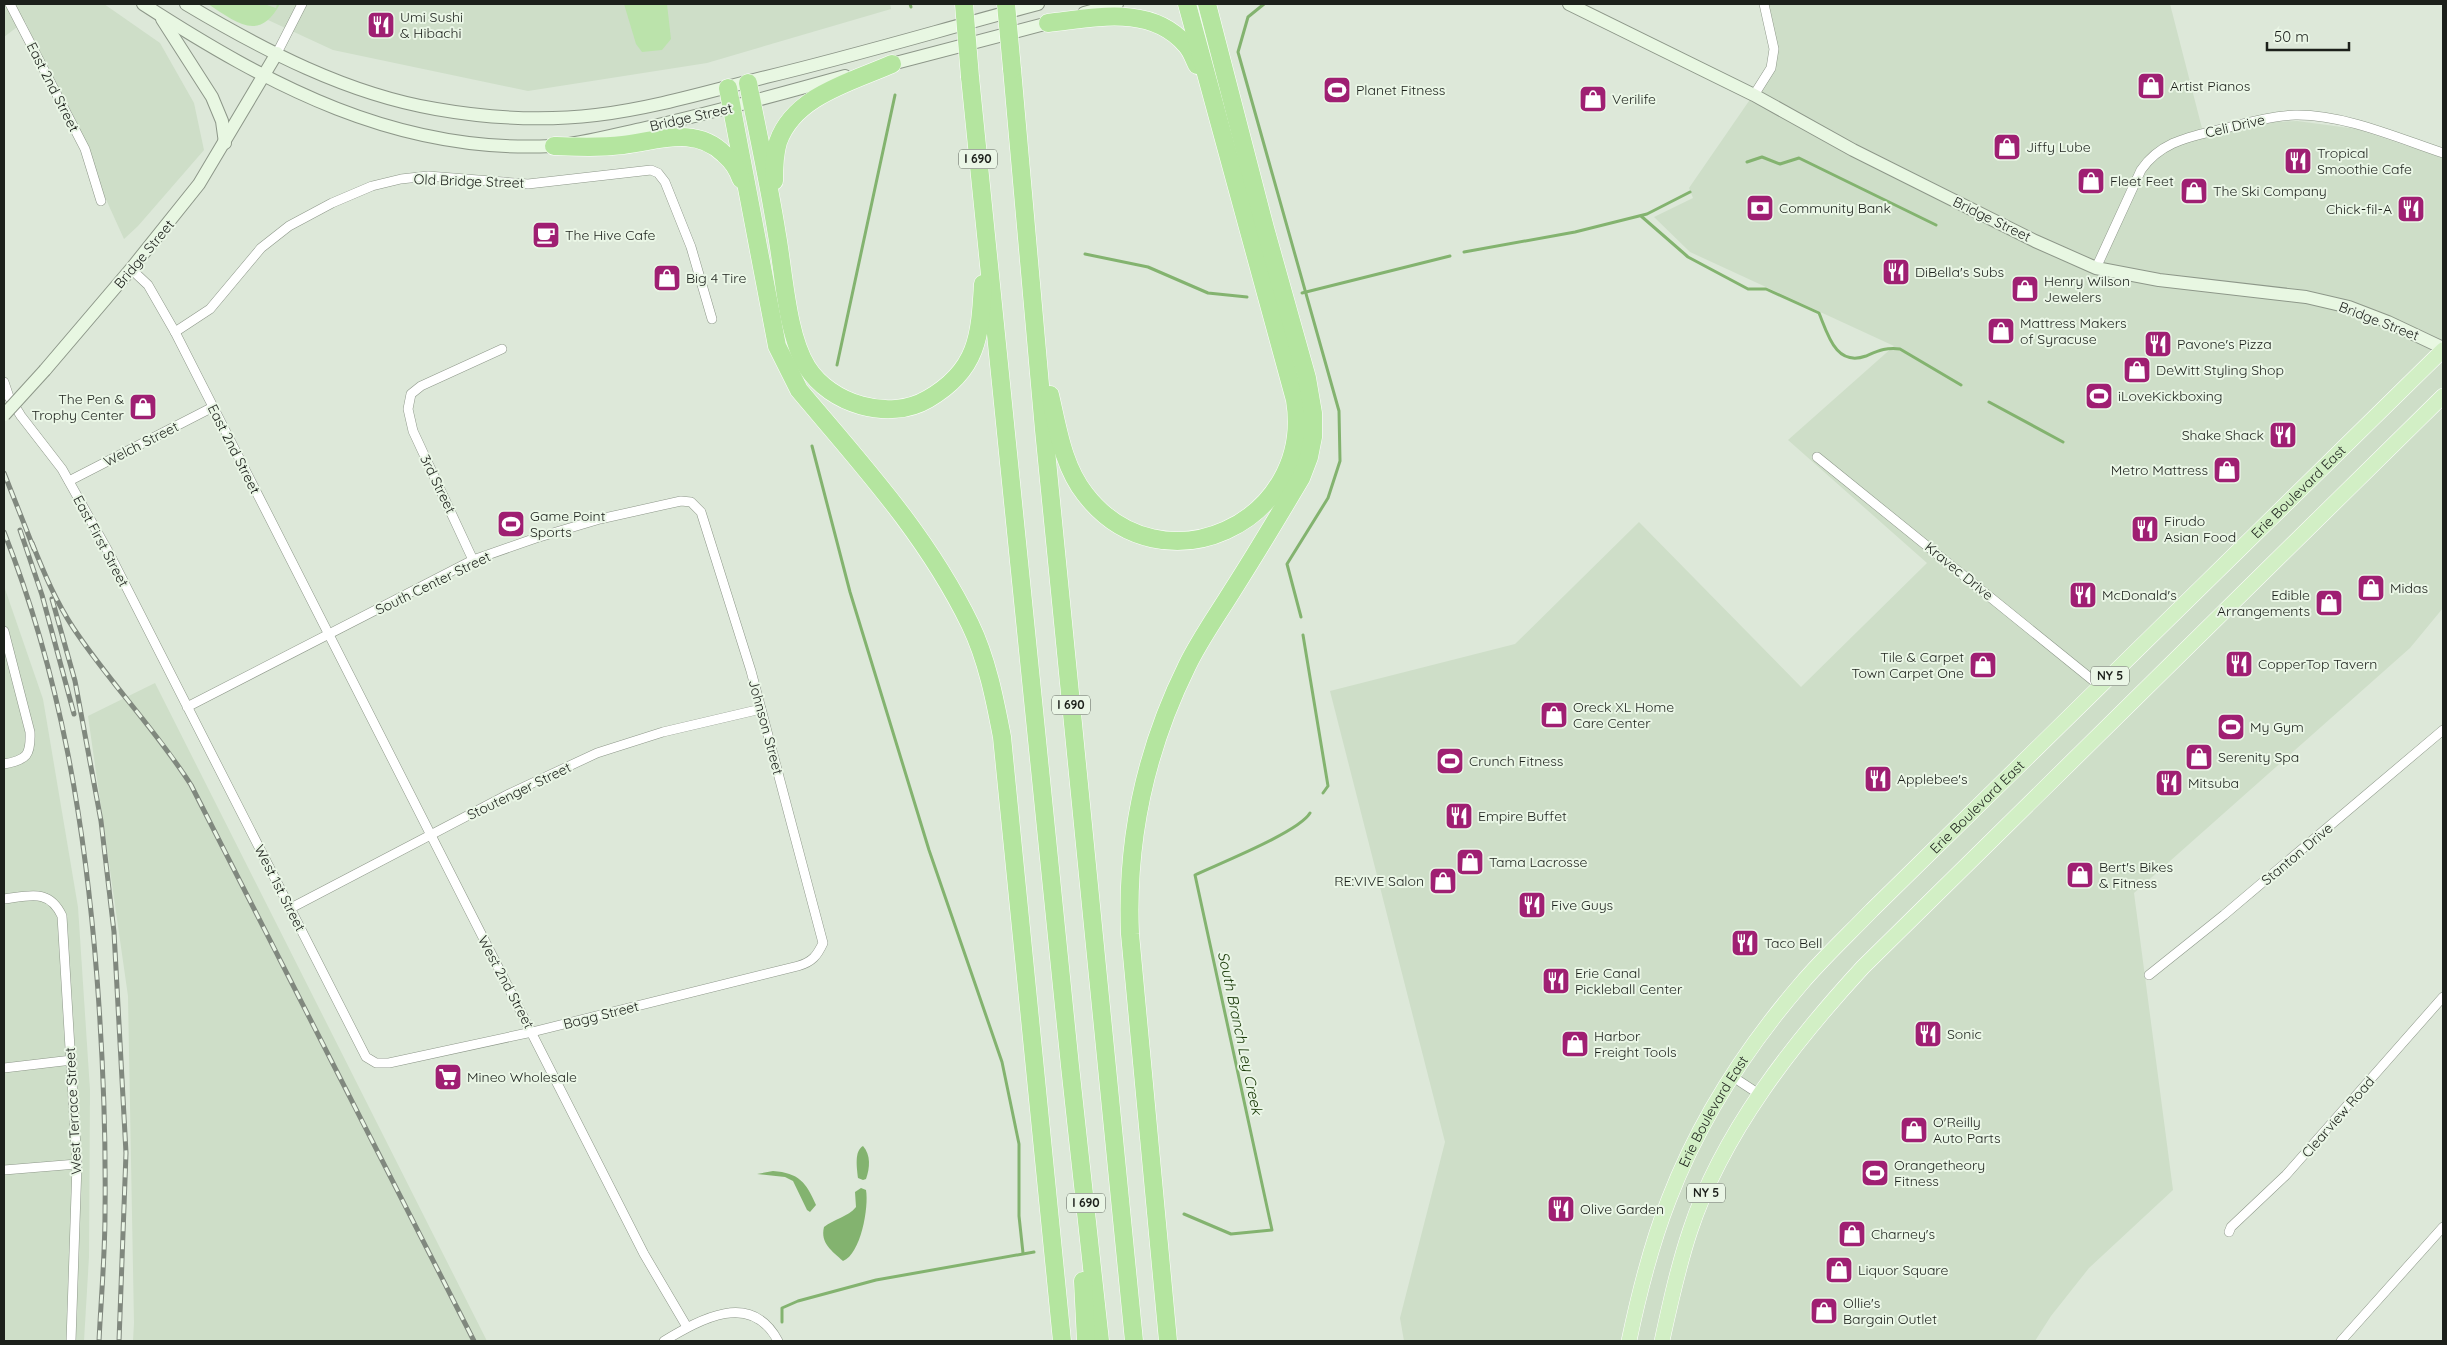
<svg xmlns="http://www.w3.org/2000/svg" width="2447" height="1345" viewBox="0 0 2447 1345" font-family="Quicksand,sans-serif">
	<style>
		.built { fill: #cedec8 }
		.green { fill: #bbe3ab }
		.water { fill: #83b36f }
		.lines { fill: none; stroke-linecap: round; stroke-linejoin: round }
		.stream { stroke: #83b36f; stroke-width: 3 }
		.minor-casing { stroke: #8d9789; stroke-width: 10 }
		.secondary-casing { stroke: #8d9789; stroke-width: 14 }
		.primary-casing { stroke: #fff; stroke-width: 16 }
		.motorway-casing { stroke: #fff; stroke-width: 19 }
		.minor { stroke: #fff; stroke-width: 9 }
		.secondary { stroke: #e8f7e2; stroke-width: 12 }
		.primary { stroke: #d2efc5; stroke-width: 15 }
		.motorway { stroke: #b4e59f; stroke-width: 18 }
		.rail-casing { stroke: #80887e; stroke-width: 5 }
		.rail { stroke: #eaf6e6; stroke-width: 3; stroke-dasharray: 9; stroke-linecap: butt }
		.secondary-bridge-casing { stroke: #8d9789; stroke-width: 14; stroke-linecap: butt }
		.motorway-bridge-casing { stroke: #fff; stroke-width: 19; stroke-linecap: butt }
		.secondary-bridge { stroke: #e8f7e2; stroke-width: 12 }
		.motorway-bridge { stroke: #b4e59f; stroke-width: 18 }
		.labels { text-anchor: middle; stroke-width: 4; stroke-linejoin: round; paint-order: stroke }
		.shield { fill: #eaf6e6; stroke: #5a6058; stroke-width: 1 }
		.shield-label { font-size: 12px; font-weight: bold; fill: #1c201b }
		.poi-label { font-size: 14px; fill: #1c201b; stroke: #eaf6e6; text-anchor: start }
		.street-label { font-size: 14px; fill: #1c201b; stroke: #eaf6e6 }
		.water-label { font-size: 15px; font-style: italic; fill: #183807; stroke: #eaf6e6 }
	</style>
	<rect width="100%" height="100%" fill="#dde8d9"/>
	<!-- built -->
	<g class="built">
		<polygon points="4,4 104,4 160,43 194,103 204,150 138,226 124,239 25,21 4,37"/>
		<polygon points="239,4 890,4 891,9 707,63 528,91 333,50 253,13"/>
		<polygon points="1764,4 2170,4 2204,136 2273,122 2297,121 2357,129 2443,158 2443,608 2410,648 2134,893 2173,1190 2089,1268 2051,1316 2035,1341 1404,1341 1400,1318 1445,1142 1330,691 1515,644 1639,522 1801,687 1927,563 1788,440 1894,346 1690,252 1654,217 1693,198 1689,188 1760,85 1774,49"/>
		<polygon points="4,586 43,699 78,907 90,1090 89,1257 84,1341 4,1341"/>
		<polygon points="155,683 487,1341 133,1341 134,1323 128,996 88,716"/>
	</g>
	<!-- green -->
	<g class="green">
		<path d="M208,4H264L276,8L277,4H280C259,43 236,22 208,4Z"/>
		<polygon points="624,4 667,4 671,39 662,50 642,52 636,44"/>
	</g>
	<!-- water -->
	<g class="water">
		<path d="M863,1146C871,1155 870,1168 866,1179L863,1180L858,1178C857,1168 854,1151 863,1146Z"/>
		<path d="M773,1171C799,1173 806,1182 816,1205L810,1212L807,1210L793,1181L785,1177L757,1174Z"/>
		<path d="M861,1188L866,1190C869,1207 861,1254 843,1261C832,1251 820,1243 824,1227C834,1219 848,1217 856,1207L855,1192Z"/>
	</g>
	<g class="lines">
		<!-- stream -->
		<g class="stream">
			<polyline points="910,4 911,7"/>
			<polyline points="1264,4 1248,17 1238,52 1339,411 1340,461 1328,498 1287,564 1301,617"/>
			<polyline points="1747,162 1762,157 1780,164 1799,158 1936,225"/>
			<path d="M1641,216L1688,257L1748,289H1766L1819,313C1828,335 1836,367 1866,356C1878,351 1886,347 1900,349L1961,385"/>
			<polyline points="1464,252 1575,232 1647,214 1690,192"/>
			<polyline points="1085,254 1148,267 1208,293 1247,297"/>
			<polyline points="1302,293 1450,256"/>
			<polyline points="837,365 895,95"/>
			<polyline points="1989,402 2063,442"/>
			<polyline points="812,446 850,592 929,850 1002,1062 1019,1144 1019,1216 1023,1253"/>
			<polyline points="1303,635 1328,786 1323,793"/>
			<path d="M1184,1214L1231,1234L1272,1230L1195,875C1218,864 1299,832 1310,813"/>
			<polyline points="782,1322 782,1308 798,1301 876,1280 1034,1252"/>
		</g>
		<defs>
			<g id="minor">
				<polyline points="10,4 85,149 101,201"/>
				<polyline points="277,53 302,4"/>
				<polyline points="1754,95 1771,68 1774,49 1764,4"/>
				<path d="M2096,268L2141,170C2159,144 2184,138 2213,131C2240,125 2268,116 2295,115C2343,114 2398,138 2443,153"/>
				<polyline points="131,269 148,285 175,332 644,1254 687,1327"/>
				<polyline points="175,332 210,309 261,248 289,226 332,203 372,186 401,179 428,176 528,184 651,170 658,173 665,182 691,247 712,319"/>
				<path d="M4,382L9,397L21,416L62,469L109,553L366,1057L376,1063H389L532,1032L798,966C812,962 817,956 823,943L751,671L701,512L691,502L681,501L600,519L536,538L473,560L187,707"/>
				<polyline points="1817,457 2100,686"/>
				<polyline points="69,481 213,407"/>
				<polyline points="473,560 413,431 408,409 411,394 421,386 502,349"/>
				<path d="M4,631L30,732C31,755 27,760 4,764"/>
				<path d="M4,899C29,896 49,888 62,916L77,1164L71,1341"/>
				<polyline points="291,908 509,794 597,753 663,732 761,709"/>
				<polyline points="2149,975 2224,915 2443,730"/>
				<polyline points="4,1068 72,1060"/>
				<polyline points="1733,1077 1759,1094"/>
				<polyline points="4,1170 77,1164"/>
				<polyline points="2229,1232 2231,1227 2286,1175 2443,997"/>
				<path d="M664,1341C701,1319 751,1290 778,1341"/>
				<polyline points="2341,1341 2443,1227"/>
			</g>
			<g id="secondary">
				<path d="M143,4C270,86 397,154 552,146C581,144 613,135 641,129C710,113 777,95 845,76"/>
				<path d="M186,4C263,50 347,94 436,109C487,118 545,121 596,115C654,108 710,91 766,77C858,55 947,28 1038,4"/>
				<polyline points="1569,4 1754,95 1853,150 2035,241 2096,268 2159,280 2306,297 2349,307 2388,322 2443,348"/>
				<polyline points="1084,13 1117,4"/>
				<polyline points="162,19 212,97 222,121 225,143"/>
				<polyline points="884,66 1056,21"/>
				<polyline points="45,370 131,269 199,184 277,53"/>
			</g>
			<g id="primary">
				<path id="s1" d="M1629,1341C1639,1293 1651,1245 1669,1199C1699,1121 1746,1048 1801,984C1823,958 1848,935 1872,910L2443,350"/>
				<path d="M1662,1341C1670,1304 1678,1267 1690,1231C1722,1133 1794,1042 1863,967L2443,396"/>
			</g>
			<g id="motorway">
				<path d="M1048,23C1094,18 1151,4 1186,45C1191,50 1194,59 1197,65"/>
				<polyline points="1012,69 1044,430 1134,1341"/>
				<polyline points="970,77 1070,1066 1100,1341"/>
				<path d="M748,83C758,134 769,184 777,235C784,274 787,335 807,367C830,404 889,422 928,399C978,370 980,336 983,284"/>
				<path d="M728,88L777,346L799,390C863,466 926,534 970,624C987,659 995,700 1002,737L1062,1341"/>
				<path d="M554,146C578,147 599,148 623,145C658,141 695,125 724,154C733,162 737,168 741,179"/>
				<path d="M774,181C774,168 774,155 778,142C794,96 851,82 892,64"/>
				<path d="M1050,395C1058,429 1063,466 1085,494C1161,593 1315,523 1295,400L1187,4"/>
				<polyline points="1083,1281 1086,1341"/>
				<path d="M1168,1341L1130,934C1126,840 1145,751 1187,666C1200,639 1218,614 1234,588C1257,552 1279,515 1301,478L1309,457L1313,437V413L1307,378L1265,228L1207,4"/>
			</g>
		</defs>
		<!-- minor casing -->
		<use href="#minor" class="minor-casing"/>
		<!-- secondary casing -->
		<use href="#secondary" class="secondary-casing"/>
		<!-- primary casing -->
		<use href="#primary" class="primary-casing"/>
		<!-- motorway casing -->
		<use href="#motorway" class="motorway-casing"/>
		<!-- minor -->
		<use href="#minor" class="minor"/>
		<!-- secondary -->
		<use href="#secondary" class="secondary"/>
		<!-- primary -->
		<use href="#primary" class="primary"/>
		<!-- motorway -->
		<use href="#motorway" class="motorway"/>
		<defs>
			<g id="rail">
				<polyline points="4,473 34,549"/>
				<polyline points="20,530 42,595 74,714"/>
				<path d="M4,532C61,677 85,823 97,978C103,1057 106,1135 105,1213C105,1256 101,1299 99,1341"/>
				<path d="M32,543C44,573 56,602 74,629C110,683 156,730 191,785L474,1341"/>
				<polyline points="52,599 75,681 101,821 114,932 126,1153 119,1341"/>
			</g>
		</defs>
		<!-- rail casing -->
		<use href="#rail" class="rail-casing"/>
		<!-- rail -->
		<use href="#rail" class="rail"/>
		<defs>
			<polyline id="secondary-bridge" points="4,415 45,370"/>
			<g id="motorway-bridge">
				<polyline points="964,4 970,77"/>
				<polyline points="1006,4 1012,69"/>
			</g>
		</defs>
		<!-- secondary-bridge casing -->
		<use href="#secondary-bridge" class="secondary-bridge-casing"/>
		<!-- motorway-bridge casing -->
		<use href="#motorway-bridge" class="motorway-bridge-casing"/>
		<!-- secondary-bridge -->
		<use href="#secondary-bridge" class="secondary-bridge"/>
		<!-- motorway-bridge -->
		<use href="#motorway-bridge" class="motorway-bridge"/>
	</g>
	<!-- icons -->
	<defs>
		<symbol id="restaurant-square" viewBox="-11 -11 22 22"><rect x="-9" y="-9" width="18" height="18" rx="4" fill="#9f1f72" stroke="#eaf6e6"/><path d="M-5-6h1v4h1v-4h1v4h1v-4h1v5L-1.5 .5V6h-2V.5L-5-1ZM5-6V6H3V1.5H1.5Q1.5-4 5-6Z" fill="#fff"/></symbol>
		<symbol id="shop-square" viewBox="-11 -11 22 22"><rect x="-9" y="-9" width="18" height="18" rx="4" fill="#9f1f72" stroke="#eaf6e6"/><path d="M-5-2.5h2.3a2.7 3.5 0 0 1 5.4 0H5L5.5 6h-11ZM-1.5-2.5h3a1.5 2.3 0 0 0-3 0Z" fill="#fff"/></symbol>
		<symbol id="stadium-square" viewBox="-11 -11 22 22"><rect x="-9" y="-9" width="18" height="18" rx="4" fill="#9f1f72" stroke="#eaf6e6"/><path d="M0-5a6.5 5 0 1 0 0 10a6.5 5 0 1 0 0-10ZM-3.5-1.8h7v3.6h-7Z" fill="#fff"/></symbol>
		<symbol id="bank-square" viewBox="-11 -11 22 22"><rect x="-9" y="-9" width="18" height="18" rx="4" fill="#9f1f72" stroke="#eaf6e6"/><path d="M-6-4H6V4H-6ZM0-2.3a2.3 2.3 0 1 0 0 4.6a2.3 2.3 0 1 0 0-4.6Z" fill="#fff"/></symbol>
		<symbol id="cafe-square" viewBox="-11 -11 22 22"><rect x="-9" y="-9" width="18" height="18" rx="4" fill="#9f1f72" stroke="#eaf6e6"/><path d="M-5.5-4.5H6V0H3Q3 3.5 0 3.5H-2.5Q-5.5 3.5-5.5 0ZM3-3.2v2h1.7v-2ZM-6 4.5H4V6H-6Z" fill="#fff"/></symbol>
		<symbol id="supermarket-square" viewBox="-11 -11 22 22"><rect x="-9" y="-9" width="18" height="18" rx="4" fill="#9f1f72" stroke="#eaf6e6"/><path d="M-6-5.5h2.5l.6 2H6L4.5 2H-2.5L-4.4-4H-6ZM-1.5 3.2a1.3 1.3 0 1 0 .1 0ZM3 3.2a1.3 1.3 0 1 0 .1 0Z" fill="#fff"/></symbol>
	</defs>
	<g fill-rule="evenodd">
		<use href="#restaurant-square" x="365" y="9" width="32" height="32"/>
		<use href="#shop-square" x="2135" y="70" width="32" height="32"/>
		<use href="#stadium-square" x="1321" y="74" width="32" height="32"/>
		<use href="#shop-square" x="1577" y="83" width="32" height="32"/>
		<use href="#shop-square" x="1991" y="131" width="32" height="32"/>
		<use href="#restaurant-square" x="2282" y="145" width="32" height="32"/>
		<use href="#shop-square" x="2075" y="165" width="32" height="32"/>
		<use href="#shop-square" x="2178" y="175" width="32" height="32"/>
		<use href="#bank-square" x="1744" y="192" width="32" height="32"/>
		<use href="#restaurant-square" x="2395" y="193" width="32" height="32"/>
		<use href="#cafe-square" x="530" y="219" width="32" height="32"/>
		<use href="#restaurant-square" x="1880" y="256" width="32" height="32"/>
		<use href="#shop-square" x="651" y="262" width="32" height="32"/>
		<use href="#shop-square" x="2009" y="273" width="32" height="32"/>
		<use href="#shop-square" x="1985" y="315" width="32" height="32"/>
		<use href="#restaurant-square" x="2142" y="328" width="32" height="32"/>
		<use href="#shop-square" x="2121" y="354" width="32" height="32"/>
		<use href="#stadium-square" x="2083" y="380" width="32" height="32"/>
		<use href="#shop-square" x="127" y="391" width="32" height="32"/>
		<use href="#restaurant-square" x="2267" y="419" width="32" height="32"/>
		<use href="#shop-square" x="2211" y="454" width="32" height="32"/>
		<use href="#stadium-square" x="495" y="508" width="32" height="32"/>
		<use href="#restaurant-square" x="2129" y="513" width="32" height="32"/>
		<use href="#shop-square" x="2355" y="572" width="32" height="32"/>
		<use href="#restaurant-square" x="2067" y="579" width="32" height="32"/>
		<use href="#shop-square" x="2313" y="587" width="32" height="32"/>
		<use href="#restaurant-square" x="2223" y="648" width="32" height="32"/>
		<use href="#shop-square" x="1967" y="649" width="32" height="32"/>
		<use href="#shop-square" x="1538" y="699" width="32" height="32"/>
		<use href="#stadium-square" x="2215" y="711" width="32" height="32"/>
		<use href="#shop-square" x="2183" y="741" width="32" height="32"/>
		<use href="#stadium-square" x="1434" y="745" width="32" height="32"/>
		<use href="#restaurant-square" x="1862" y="763" width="32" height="32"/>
		<use href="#restaurant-square" x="2153" y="767" width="32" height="32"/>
		<use href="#restaurant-square" x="1443" y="800" width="32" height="32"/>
		<use href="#shop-square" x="1454" y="846" width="32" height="32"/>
		<use href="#shop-square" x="2064" y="859" width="32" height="32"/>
		<use href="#shop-square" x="1427" y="865" width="32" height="32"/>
		<use href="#restaurant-square" x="1516" y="889" width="32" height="32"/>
		<use href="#restaurant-square" x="1729" y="927" width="32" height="32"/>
		<use href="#restaurant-square" x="1540" y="965" width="32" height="32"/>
		<use href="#restaurant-square" x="1912" y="1018" width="32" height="32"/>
		<use href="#shop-square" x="1559" y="1028" width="32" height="32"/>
		<use href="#supermarket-square" x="432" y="1061" width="32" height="32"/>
		<use href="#shop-square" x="1898" y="1114" width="32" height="32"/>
		<use href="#stadium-square" x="1859" y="1157" width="32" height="32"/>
		<use href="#restaurant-square" x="1545" y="1193" width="32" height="32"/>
		<use href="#shop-square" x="1836" y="1218" width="32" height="32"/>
		<use href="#shop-square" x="1823" y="1254" width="32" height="32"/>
		<use href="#shop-square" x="1808" y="1295" width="32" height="32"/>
	</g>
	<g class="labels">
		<!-- shield labels -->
		<g class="shield">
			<rect x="959" y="149.5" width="38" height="19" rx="4"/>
			<rect x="2091" y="666.5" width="38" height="19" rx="4"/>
			<rect x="1052" y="695.5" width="38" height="19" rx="4"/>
			<rect x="1687" y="1183.5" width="38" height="19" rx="4"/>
			<rect x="1067" y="1193.5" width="38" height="19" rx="4"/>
		</g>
		<g class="shield-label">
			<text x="978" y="163">I 690</text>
			<text x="2110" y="680">NY 5</text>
			<text x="1071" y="709">I 690</text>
			<text x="1706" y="1197">NY 5</text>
			<text x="1086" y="1207">I 690</text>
		</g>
		<!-- poi labels -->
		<g class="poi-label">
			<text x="400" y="22">Umi Sushi<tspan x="400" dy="16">&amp; Hibachi</tspan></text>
			<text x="2170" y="91">Artist Pianos</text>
			<text x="1356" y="95">Planet Fitness</text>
			<text x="1612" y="104">Verilife</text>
			<text x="2026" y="152">Jiffy Lube</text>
			<text x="2317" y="158">Tropical<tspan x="2317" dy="16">Smoothie Cafe</tspan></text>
			<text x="2110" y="186">Fleet Feet</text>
			<text x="2213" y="196">The Ski Company</text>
			<text x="1779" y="213">Community Bank</text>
			<text x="2392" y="214" text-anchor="end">Chick-fil-A</text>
			<text x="565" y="240">The Hive Cafe</text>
			<text x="1915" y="277">DiBella's Subs</text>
			<text x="686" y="283">Big 4 Tire</text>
			<text x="2044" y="286">Henry Wilson<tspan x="2044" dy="16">Jewelers</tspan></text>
			<text x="2020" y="328">Mattress Makers<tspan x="2020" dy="16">of Syracuse</tspan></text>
			<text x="2177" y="349">Pavone's Pizza</text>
			<text x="2156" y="375">DeWitt Styling Shop</text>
			<text x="2118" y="401">iLoveKickboxing</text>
			<text x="124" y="404" text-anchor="end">The Pen &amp;<tspan x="124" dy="16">Trophy Center</tspan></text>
			<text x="2264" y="440" text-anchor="end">Shake Shack</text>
			<text x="2208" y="475" text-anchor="end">Metro Mattress</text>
			<text x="530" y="521">Game Point<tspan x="530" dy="16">Sports</tspan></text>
			<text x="2164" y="526">Firudo<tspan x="2164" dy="16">Asian Food</tspan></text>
			<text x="2390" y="593">Midas</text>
			<text x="2102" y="600">McDonald's</text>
			<text x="2310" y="600" text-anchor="end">Edible<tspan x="2310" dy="16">Arrangements</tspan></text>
			<text x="1964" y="662" text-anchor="end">Tile &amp; Carpet<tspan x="1964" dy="16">Town Carpet One</tspan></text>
			<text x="2258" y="669">CopperTop Tavern</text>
			<text x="1573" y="712">Oreck XL Home<tspan x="1573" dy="16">Care Center</tspan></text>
			<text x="2250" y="732">My Gym</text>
			<text x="2218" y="762">Serenity Spa</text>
			<text x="1469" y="766">Crunch Fitness</text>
			<text x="1897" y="784">Applebee's</text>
			<text x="2188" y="788">Mitsuba</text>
			<text x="1478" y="821">Empire Buffet</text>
			<text x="1489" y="867">Tama Lacrosse</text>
			<text x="2099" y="872">Bert's Bikes<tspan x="2099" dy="16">&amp; Fitness</tspan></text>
			<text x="1424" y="886" text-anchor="end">RE:VIVE Salon</text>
			<text x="1551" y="910">Five Guys</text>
			<text x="1764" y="948">Taco Bell</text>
			<text x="1575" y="978">Erie Canal<tspan x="1575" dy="16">Pickleball Center</tspan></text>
			<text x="1947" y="1039">Sonic</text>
			<text x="1594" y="1041">Harbor<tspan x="1594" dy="16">Freight Tools</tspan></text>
			<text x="467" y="1082">Mineo Wholesale</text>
			<text x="1933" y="1127">O'Reilly<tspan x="1933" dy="16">Auto Parts</tspan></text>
			<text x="1894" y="1170">Orangetheory<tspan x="1894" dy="16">Fitness</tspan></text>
			<text x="1580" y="1214">Olive Garden</text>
			<text x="1871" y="1239">Charney's</text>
			<text x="1858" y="1275">Liquor Square</text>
			<text x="1843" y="1308">Ollie's<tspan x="1843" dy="16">Bargain Outlet</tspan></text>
		</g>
		<!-- street labels -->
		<g class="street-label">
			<text transform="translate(53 87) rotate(63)" y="5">East 2nd Street</text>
			<text transform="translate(691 117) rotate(-13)" y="5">Bridge Street</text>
			<text transform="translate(2235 126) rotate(-13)" y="5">Celi Drive</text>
			<text transform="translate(469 181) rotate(2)" y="5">Old Bridge Street</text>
			<text transform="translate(1992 219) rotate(26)" y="5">Bridge Street</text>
			<text transform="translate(144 254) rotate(-50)" y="5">Bridge Street</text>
			<text transform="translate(2379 321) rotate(21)" y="5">Bridge Street</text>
			<text transform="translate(141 444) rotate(-27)" y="5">Welch Street</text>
			<text transform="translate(234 449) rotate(63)" y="5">East 2nd Street</text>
			<text transform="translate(438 484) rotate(64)" y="5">3rd Street</text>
			<text dy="5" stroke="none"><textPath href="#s1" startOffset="1101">Erie Boulevard East</textPath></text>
			<text transform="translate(101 541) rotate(62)" y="5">East First Street</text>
			<text transform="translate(1959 571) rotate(39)" y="5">Kravec Drive</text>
			<text transform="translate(433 583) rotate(-26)" y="5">South Center Street</text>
			<text transform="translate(766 727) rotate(75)" y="5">Johnson Street</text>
			<text transform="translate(519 791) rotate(-26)" y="5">Stoutenger Street</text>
			<text dy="5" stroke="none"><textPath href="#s1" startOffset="651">Erie Boulevard East</textPath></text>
			<text transform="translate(2297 854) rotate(-40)" y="5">Stanton Drive</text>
			<text transform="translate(280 888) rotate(63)" y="5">West 1st Street</text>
			<text transform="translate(506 982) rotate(62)" y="5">West 2nd Street</text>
			<text transform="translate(601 1015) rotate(-14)" y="5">Bagg Street</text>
			<text transform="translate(73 1111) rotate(-93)" y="5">West Terrace Street</text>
			<text dy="5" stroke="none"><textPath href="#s1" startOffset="246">Erie Boulevard East</textPath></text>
			<text transform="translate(2338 1117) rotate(-49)" y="5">Clearview Road</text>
		</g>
		<!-- water labels -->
		<g class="water-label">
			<text transform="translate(1240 1033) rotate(78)" y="5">South Branch Ley Creek</text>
		</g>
	</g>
	<!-- border -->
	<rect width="2447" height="1345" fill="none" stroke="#1c201b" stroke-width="10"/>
	<!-- scale -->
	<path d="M2267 42v8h82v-8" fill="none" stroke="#1c201b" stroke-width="2.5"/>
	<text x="2274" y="42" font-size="15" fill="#1c201b" stroke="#eaf6e6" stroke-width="4" paint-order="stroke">50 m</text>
</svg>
